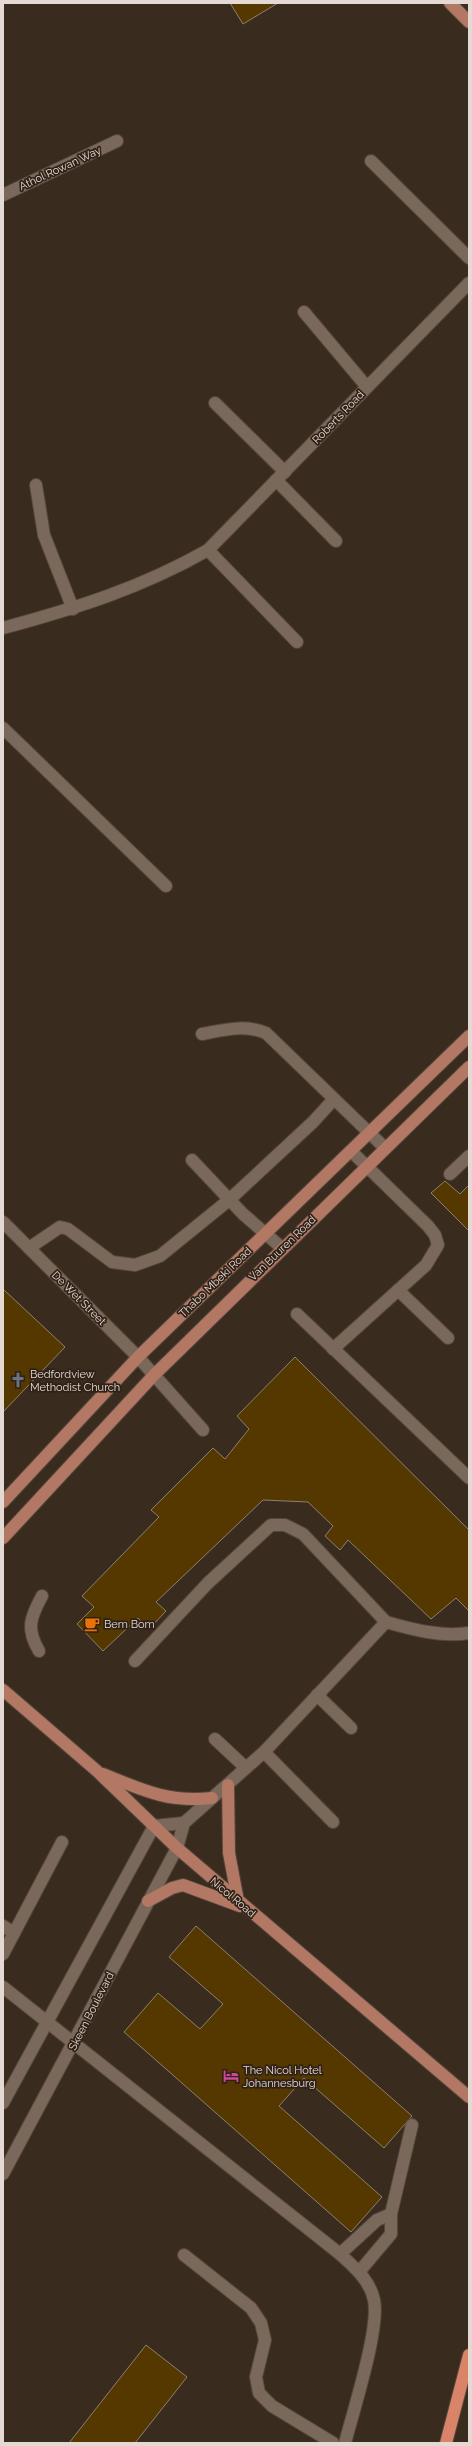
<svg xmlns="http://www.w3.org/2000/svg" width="472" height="2446" viewBox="0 0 472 2446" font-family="Raleway,sans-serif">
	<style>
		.building { fill: #543800; stroke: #8d806e }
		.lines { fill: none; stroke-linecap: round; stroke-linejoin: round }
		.minor-casing { stroke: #54473d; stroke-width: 14 }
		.major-casing { stroke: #54473d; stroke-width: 14 }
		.highway-casing { stroke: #54473d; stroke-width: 14 }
		.minor { stroke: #7a685b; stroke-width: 12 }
		.major { stroke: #b37863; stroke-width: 12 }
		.highway { stroke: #d98368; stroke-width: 12 }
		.labels { text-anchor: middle; stroke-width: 3.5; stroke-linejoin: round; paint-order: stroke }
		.street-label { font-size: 11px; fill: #e4dad3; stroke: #302116 }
		.poi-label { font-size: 11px; fill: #e4dad3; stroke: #302116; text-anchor: start }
	</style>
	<rect width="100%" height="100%" fill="#3a2b1f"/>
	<!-- building -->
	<g class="building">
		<polygon points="230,3 278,3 243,24"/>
		<polygon points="445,1181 460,1194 469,1185 469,1231 431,1193"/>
		<polygon points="3,1289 65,1347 3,1412"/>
		<polygon points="295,1357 469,1530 469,1611 456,1598 431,1619 348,1540 340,1550 325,1536 333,1526 308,1502 263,1500 156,1602 166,1611 149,1629 138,1618 103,1651 77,1624 94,1607 82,1596 159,1517 151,1510 213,1448 225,1459 249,1429 237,1416"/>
		<polygon points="196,1926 412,2116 384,2148 304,2078 279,2106 382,2197 351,2232 124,2032 158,1993 200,2029 223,2004 169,1957"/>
		<polygon points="146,2345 187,2377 135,2443 69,2443"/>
	</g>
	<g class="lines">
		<defs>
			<g id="minor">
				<polyline points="371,161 469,258"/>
				<polyline points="3,195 117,141"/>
				<polyline points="304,312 367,387"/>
				<polyline points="215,403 285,472"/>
				<polyline points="276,480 336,541"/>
				<polyline points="36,485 44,535 73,609"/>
				<polyline points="208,550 297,642"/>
				<path d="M3,628C77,608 141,588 208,550L469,283"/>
				<polyline points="3,728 166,886"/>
				<path d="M202,1034C224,1030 245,1024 266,1033L385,1148"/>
				<polyline points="192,1160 243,1214 282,1248"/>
				<polyline points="450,1174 469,1156"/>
				<polyline points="3,1222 138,1357 203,1430"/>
				<polyline points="29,1248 60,1227 68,1229 112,1262 135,1265 160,1256 229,1200 313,1122 334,1099"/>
				<polyline points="398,1290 448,1338"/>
				<polyline points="297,1314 469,1478"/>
				<polyline points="333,1349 426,1265 438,1245 435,1235 428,1226 351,1151"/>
				<path d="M386,1622C414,1630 441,1637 469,1633"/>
				<path d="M39,1651C26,1629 30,1618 42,1596"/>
				<polyline points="317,1695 351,1728"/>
				<polyline points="215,1739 246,1768"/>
				<polyline points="264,1752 333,1822"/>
				<polyline points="3,1926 14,1933"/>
				<polyline points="3,1954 62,1842"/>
				<path d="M3,1987L340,2254C354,2267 370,2280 374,2300C380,2328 353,2412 345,2443"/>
				<polyline points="3,2103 154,1826 184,1823"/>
				<polyline points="3,2174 177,1848 184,1823 264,1752 386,1622 303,1534 285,1525 271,1525 208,1583 135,1661"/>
				<polyline points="340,2254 377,2220 391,2214"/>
				<polyline points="184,2255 251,2308 261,2323 265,2340 256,2377 259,2393 272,2406 333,2443"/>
				<polyline points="359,2272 391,2234 391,2214 412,2125"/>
			</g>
			<g id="major">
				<polyline points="450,3 469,22"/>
				<polyline points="3,1502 138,1357 469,1036"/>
				<polyline points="3,1538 154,1375 469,1067"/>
				<polyline points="3,1690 97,1771 177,1848 469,2097"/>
				<path d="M103,1774C142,1790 169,1803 212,1798"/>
				<polyline points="228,1785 229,1853 238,1901"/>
				<polyline points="148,1901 172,1888 183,1885 240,1906"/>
			</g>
			<polyline id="highway" points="446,2443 469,2355"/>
		</defs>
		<!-- minor casing -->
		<use href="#minor" class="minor-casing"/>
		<!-- major casing -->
		<use href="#major" class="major-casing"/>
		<!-- highway casing -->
		<use href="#highway" class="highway-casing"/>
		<!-- minor -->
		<use href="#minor" class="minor"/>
		<!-- major -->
		<use href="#major" class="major"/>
		<!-- highway -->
		<use href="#highway" class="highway"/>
	</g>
	<!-- icons -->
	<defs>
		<symbol id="church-bare" viewBox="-9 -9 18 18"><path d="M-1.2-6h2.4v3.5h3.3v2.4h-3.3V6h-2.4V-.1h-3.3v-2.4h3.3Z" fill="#6b7280" stroke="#302116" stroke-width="2.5" paint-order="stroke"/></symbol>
		<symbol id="cafe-bare" viewBox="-9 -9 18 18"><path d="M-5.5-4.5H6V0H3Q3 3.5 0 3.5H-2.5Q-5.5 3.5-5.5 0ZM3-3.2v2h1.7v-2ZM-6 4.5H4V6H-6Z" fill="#e8710a" stroke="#302116" stroke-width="2.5" paint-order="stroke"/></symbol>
		<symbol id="hotel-bare" viewBox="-9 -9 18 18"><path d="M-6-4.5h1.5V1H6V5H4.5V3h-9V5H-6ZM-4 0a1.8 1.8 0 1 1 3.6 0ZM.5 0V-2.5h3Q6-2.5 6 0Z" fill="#d1479c" stroke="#302116" stroke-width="2.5" paint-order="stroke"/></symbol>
	</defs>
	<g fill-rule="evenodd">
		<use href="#church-bare" x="7" y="1369" width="22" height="22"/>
		<use href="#cafe-bare" x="81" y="1613" width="22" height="22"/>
		<use href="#hotel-bare" x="220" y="2065" width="22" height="22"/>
	</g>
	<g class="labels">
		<!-- street labels -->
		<g class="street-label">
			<text transform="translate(60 168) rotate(-25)" y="4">Athol Rowan Way</text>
			<text transform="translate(338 417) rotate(-46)" y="4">Roberts Road</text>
			<text transform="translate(282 1248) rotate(-44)" y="4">Van Buuren Road</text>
			<text transform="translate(215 1282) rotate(-44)" y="4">Thabo Mbeki Road</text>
			<text transform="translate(79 1298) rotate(45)" y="4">De Wet Street</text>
			<text transform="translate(233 1897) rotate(40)" y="4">Nicol Road</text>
			<text transform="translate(91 2011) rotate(-63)" y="4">Skeen Boulevard</text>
		</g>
		<!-- poi labels -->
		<g class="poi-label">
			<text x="30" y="1378">Bedfordview<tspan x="30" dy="13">Methodist Church</tspan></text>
			<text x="104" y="1628">Bem Bom</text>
			<text x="243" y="2074">The Nicol Hotel<tspan x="243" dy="13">Johannesburg</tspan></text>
		</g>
	</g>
	<!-- border -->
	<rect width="472" height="2446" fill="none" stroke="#e4dad3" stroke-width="8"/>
</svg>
